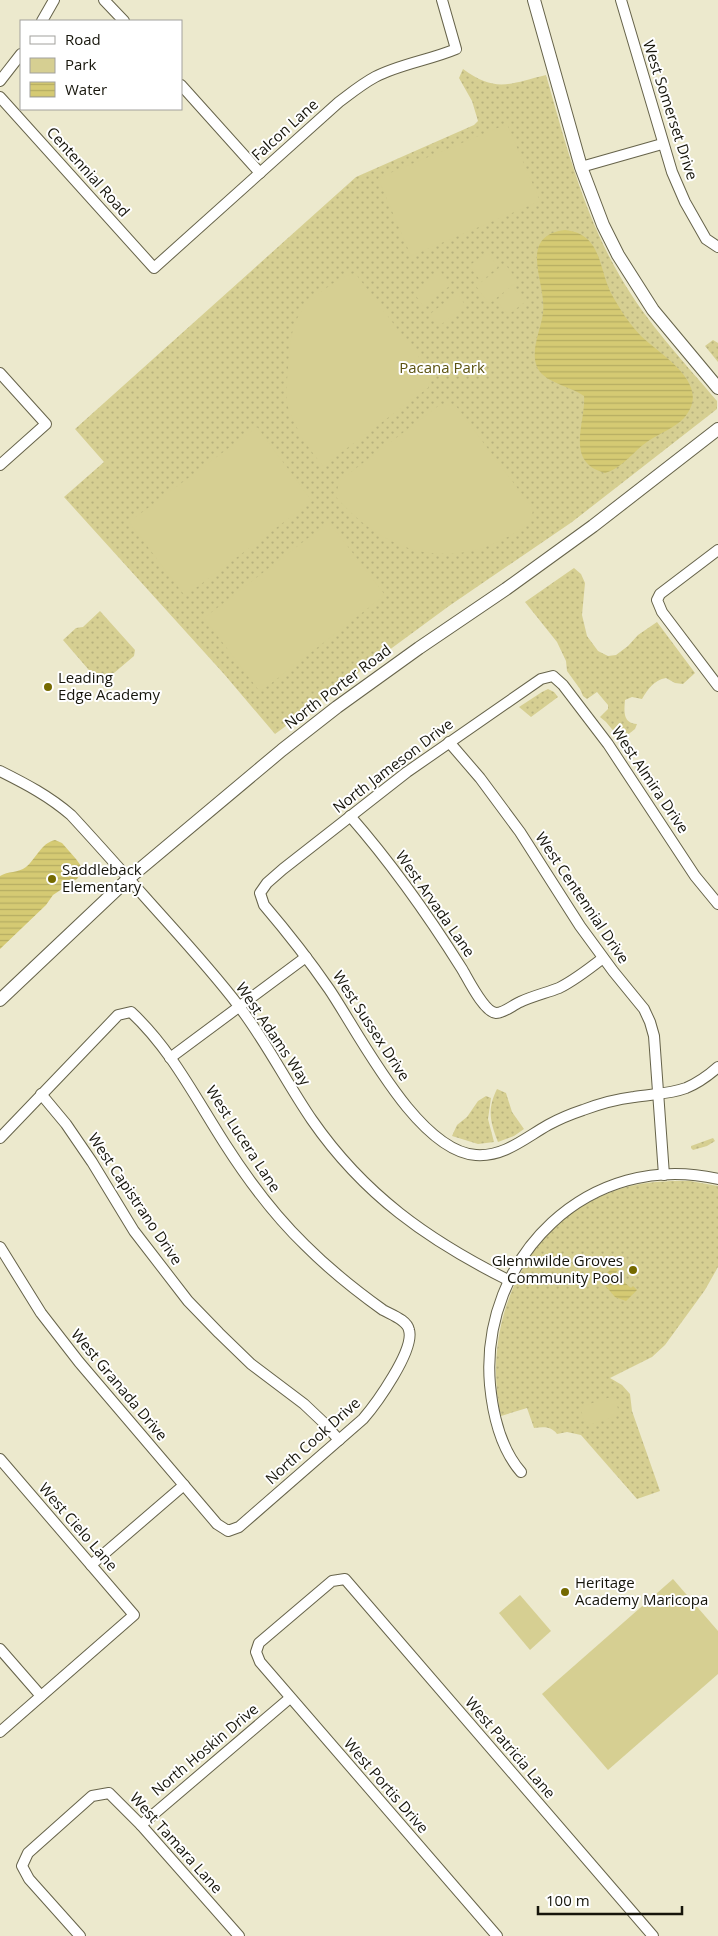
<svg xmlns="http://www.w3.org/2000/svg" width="718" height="1936" viewBox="0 0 718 1936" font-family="'Open Sans',sans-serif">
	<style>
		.green { fill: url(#green-dots) }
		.pitch { fill: #d6cf92 }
		.water { fill: url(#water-rules) }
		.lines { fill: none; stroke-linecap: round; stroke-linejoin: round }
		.minor-casing { stroke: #66634a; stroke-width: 12 }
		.tertiary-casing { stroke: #66634a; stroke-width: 14 }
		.minor { stroke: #fff; stroke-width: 10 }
		.tertiary { stroke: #fff; stroke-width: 12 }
		.poi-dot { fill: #756a01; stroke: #fff; stroke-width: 2 }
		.labels { text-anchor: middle; stroke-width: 4; stroke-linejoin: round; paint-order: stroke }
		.street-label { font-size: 15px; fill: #16150b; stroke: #fff }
		.park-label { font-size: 15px; fill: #5b5210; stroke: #fff }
		.poi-label { font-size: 15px; fill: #16150b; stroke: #fff; text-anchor: start }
	</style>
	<defs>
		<pattern id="green-dots" width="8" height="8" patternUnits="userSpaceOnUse" patternTransform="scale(1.25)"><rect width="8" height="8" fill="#d6cf92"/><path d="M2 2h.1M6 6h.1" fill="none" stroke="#b7b17d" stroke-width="1.8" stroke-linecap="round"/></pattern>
		<pattern id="water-rules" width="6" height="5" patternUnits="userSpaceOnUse" patternTransform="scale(1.25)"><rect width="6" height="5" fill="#d5ca73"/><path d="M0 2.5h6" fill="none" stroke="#b6ad62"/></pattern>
	</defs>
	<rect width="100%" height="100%" fill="#ece9cd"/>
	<!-- green -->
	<g class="green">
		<path d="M463,69C496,93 509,84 546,75C566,145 584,215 621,278C647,323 684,362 717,401V409L572,522L449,606L275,734L224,674L64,497L104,462L75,429L356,177L474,125L478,121L472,101L459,78Z"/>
		<polygon points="713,340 718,343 718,362 705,346"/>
		<path d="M574,568L581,574L585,583L582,615L587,636L598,651L608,656L616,655L628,646L638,635L657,622L695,673L683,684L675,683L666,678C654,680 648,689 642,699L632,697L625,700C624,712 623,723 637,724L635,729L621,740L606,722L600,717L608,709V705L597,692L587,699L583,696L580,689L567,671L566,661L557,642L525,602Z"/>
		<polygon points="100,611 135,650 134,656 101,684 63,640 76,628 83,627"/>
		<polygon points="548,689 554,692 558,697 531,717 519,707 542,692"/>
		<path d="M497,1089L506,1093L512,1112L524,1129L514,1136L498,1142C490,1122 487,1109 497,1089Z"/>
		<polygon points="486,1096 491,1098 488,1119 494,1142 478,1144 452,1136 457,1125 467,1117 478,1101"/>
		<polygon points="713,1138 715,1141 707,1146 693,1150 691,1148 691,1146"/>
		<path d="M671,1181H690L718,1186V1267L705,1290L665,1345L652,1357L610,1378L622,1385L630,1394L632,1411L660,1491L637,1499L581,1435L567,1432L557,1434C551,1426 543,1427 534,1428L527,1408L501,1416C480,1323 526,1217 623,1188C639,1183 655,1182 671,1181Z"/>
	</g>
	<!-- pitch -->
	<g class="pitch">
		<polygon points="507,124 540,201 411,256 378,178"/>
		<polygon points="487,252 498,267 480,280 469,266"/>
		<polygon points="505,264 518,281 489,304 476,286"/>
		<polygon points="441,272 451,285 423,306 414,293"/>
		<path d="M355,273L431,373L428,388L323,466C309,449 295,429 288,407C285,395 287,381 288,369C291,331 292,311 325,289C334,282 344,276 355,273Z"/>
		<polygon points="514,288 525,302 508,315 497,301"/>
		<polygon points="457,293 466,306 439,326 430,314"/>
		<path d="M441,404L456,406L533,509L531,522C461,574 391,560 336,497L339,481Z"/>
		<polygon points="257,427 312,501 185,596 129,522"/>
		<polygon points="329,522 385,595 260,692 204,618"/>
		<polygon points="614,1396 620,1415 586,1426 580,1407"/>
		<polygon points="673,1579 718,1631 718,1674 608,1770 542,1694"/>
		<polygon points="520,1595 551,1631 530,1650 499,1613"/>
	</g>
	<!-- water -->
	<g class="water">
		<path d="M565,230C602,234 598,267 611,293C619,308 629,324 641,336C659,354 710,382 687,414C680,425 665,431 653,438C635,448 625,467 605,473C564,462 586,423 584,396C570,386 546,383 538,369C529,352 541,330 543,313C547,283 516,236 565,230Z"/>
		<path d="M55,840L62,843L76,859L81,866V873L77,879L53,895L46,905L0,949V876C8,871 18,873 26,867C36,859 41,843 55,840Z"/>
		<polygon points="614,1266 618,1270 615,1274 631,1288 633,1286 637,1290 626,1301 615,1297 604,1284 605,1282 603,1280 606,1276 605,1275"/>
	</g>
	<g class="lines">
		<defs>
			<g id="minor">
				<polyline points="104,0 124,21"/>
				<polyline points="621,0 672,172 685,202 706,239 718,247"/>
				<polyline points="42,21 54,0"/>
				<polyline points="0,81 21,54"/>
				<polyline points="181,85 260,173"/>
				<path d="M0,97L154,268L339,102C351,93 362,84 375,77C400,64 430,60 456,49L442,0"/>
				<polyline points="581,167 662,144"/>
				<polyline points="0,373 46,424 0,465"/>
				<polyline points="718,550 660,594 657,600 662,612 718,686"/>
				<polyline points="449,742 480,778 520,832 580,926 613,971 644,1009 650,1022 654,1036 664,1175"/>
				<path d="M0,771C26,784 49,796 71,815C96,842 120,869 144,896C176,932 209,967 238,1005C266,1041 286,1082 312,1120C364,1195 428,1240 508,1280"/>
				<path d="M350,816C392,864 428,915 462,969C468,979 484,1012 496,1013C504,1013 513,1005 520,1002C533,996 546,993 559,988C575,980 589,969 603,958"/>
				<path d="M718,904L695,876L608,744L563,685L553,676L541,679L407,772L283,869L267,883L260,893L264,905C287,932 309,960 329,989C359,1033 417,1151 476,1155C504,1157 525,1138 548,1125C559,1119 571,1114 583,1110C599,1104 617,1099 634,1097C652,1094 670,1094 686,1088C698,1083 709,1075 718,1067"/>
				<polyline points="170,1058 306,957"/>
				<polyline points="41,1094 66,1124 92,1162 134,1231 188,1301 219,1333 251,1364 304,1404 323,1422 339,1440"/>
				<path d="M0,1138L118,1015L131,1012C171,1049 196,1099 225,1144C248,1180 274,1215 305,1245C329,1269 355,1290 383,1310C392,1315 407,1320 409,1330C415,1350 376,1404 363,1419L239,1527L228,1531L217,1524L79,1362L41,1313L0,1247"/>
				<polyline points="0,1459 134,1615 0,1732"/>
				<path d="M521,1472C501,1449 493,1416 490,1385C479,1257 590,1149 718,1179"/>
				<polyline points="91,1565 184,1485"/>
				<polyline points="0,1649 41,1696"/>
				<polyline points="141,1825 290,1698"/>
				<polyline points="80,1936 29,1879 22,1866 28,1853 92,1796 109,1793 141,1825 239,1936"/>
				<polyline points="497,1936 260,1662 256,1652 259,1643 332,1581 345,1579 653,1936"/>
			</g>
			<g id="tertiary">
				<polyline points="534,0 581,167 603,225 618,255 653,310 718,388"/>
				<polyline points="0,1000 128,879 282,750 337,707 419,648 506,589 593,526 718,429"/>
			</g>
		</defs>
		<!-- minor casing -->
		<use href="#minor" class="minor-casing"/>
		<!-- tertiary casing -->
		<use href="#tertiary" class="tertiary-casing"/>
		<!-- minor -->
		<use href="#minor" class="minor"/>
		<!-- tertiary -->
		<use href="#tertiary" class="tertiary"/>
	</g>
	<!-- markers -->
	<g class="poi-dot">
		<circle cx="48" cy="687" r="5"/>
		<circle cx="52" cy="879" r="5"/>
		<circle cx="633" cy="1270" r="5"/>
		<circle cx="565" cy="1592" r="5"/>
	</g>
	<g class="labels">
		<!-- street labels -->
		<g class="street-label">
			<text transform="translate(670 110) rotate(72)" y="5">West Somerset Drive</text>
			<text transform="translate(285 130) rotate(-42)" y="5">Falcon Lane</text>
			<text transform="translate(88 172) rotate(48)" y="5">Centennial Road</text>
			<text transform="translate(338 687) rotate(-37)" y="5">North Porter Road</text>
			<text transform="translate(393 766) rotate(-37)" y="5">North Jameson Drive</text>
			<text transform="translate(650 780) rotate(56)" y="5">West Almira Drive</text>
			<text transform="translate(582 898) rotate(56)" y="5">West Centennial Drive</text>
			<text transform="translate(435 904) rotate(55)" y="5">West Arvada Lane</text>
			<text transform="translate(371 1026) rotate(57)" y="5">West Sussex Drive</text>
			<text transform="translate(273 1034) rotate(56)" y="5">West Adams Way</text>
			<text transform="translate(243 1139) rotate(57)" y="5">West Lucera Lane</text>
			<text transform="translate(135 1199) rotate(56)" y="5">West Capistrano Drive</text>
			<text transform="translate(119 1385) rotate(50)" y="5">West Granada Drive</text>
			<text transform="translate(313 1441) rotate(-42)" y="5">North Cook Drive</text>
			<text transform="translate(78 1527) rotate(49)" y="5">West Cielo Lane</text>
			<text transform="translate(510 1748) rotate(49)" y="5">West Patricia Lane</text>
			<text transform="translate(205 1750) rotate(-40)" y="5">North Hoskin Drive</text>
			<text transform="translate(386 1786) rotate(49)" y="5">West Portis Drive</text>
			<text transform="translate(176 1843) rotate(48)" y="5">West Tamara Lane</text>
		</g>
		<!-- park labels -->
		<g class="park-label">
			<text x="442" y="373">Pacana Park</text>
		</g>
		<!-- poi labels -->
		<g class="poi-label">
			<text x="58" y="683">Leading<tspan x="58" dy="17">Edge Academy</tspan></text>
			<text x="62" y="875">Saddleback<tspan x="62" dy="17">Elementary</tspan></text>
			<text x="623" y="1266" text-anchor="end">Glennwilde Groves<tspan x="623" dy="17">Community Pool</tspan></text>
			<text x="575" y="1588">Heritage<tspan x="575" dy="17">Academy Maricopa</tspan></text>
		</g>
	</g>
	<!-- legend -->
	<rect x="20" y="20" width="162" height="90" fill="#ffffff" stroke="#a2a19d"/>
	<rect x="30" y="36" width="25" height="8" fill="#ffffff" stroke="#a2a19d"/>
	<text x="65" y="45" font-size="15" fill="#16150b">Road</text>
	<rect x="30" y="58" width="25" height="15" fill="#d6cf92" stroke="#a2a19d"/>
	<text x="65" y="70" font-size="15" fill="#16150b">Park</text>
	<rect x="30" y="82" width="25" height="15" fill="url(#water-rules)" stroke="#a2a19d"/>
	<text x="65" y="95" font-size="15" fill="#16150b">Water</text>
	<!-- scale -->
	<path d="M538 1906v8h144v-8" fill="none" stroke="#16150b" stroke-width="2.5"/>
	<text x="546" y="1906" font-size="15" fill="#16150b" stroke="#ffffff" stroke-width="4" paint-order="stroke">100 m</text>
</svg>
